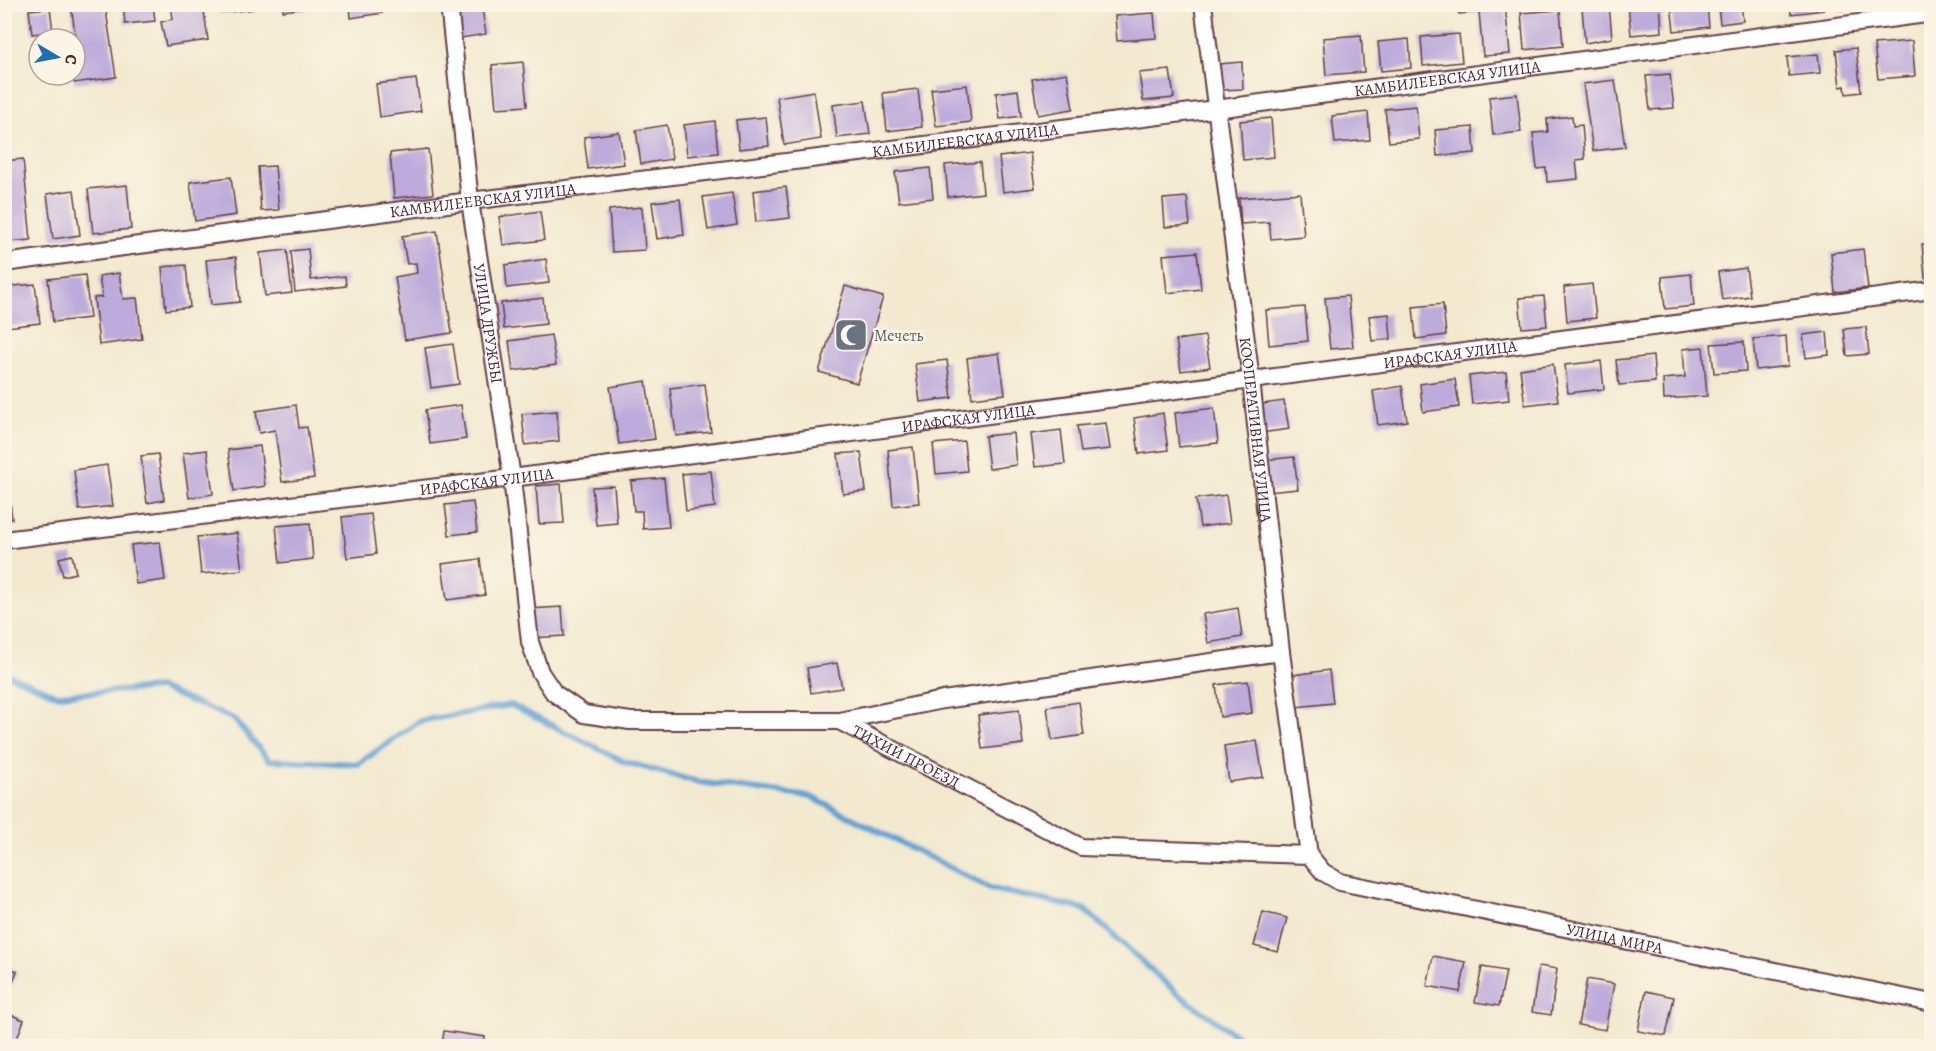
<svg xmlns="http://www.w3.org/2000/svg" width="1936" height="1051" viewBox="0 0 1936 1051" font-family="Alegreya,serif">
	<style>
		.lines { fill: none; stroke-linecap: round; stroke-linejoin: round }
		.stream { stroke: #64a3d6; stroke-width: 6 }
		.building { fill: #bdacdb }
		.street-casing { stroke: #633d44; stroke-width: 20 }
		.street { stroke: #fff; stroke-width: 16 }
		.labels { text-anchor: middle; stroke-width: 5; stroke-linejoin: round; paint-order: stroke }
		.street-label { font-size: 16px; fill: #4a1f2b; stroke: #fcf5e5 }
		.worship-label { font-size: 16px; fill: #5b616d; stroke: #fcf5e5; text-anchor: start }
	</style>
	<rect width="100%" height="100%" fill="#fcf5e5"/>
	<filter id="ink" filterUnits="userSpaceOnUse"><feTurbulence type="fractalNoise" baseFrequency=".0167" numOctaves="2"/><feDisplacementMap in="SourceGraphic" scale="12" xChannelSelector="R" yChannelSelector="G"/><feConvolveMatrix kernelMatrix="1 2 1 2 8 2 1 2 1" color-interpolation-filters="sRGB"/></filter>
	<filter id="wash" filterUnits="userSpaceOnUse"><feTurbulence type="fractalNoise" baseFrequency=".008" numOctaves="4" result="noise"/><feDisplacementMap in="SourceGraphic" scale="24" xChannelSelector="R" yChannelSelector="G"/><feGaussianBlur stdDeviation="1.35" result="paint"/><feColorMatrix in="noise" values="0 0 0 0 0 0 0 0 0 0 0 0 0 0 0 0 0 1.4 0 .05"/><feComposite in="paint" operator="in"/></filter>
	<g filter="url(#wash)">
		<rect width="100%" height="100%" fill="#f2e9cf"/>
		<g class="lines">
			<!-- stream -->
			<polyline class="stream" points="4,673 57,695 159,688 234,719 269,760 358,764 420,721 511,705 625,762 698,782 811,797 992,889 1084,909 1179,995 1251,1046"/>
		</g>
		<g id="blocks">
			<!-- building -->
			<g class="building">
				<polygon points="71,4 105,4 116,77 74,83 75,66 79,65"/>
				<polygon points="123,4 153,4 155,21 125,24"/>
				<polygon points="171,4 203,4 208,40 166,46 161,22 173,19"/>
				<polygon points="220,4 254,4 254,9 221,13"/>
				<polygon points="283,4 306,4 306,8 283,11"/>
				<polygon points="350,4 381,4 382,13 351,18"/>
				<polygon points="452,4 481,4 481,6 453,10"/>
				<polygon points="1458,4 1505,4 1510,54 1483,56 1479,12 1459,14"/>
				<polygon points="1628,4 1660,4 1662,32 1631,35"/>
				<polygon points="1671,4 1707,4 1709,27 1674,31"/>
				<polygon points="1718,4 1741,4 1743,21 1720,24"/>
				<polygon points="1790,4 1823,4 1824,10 1791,14"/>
				<polygon points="1839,4 1871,4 1871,6 1840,10"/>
				<polygon points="1609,5 1612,38 1585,43 1582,7"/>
				<polygon points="50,8 53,32 32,34 29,10"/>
				<polygon points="482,8 486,34 455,39 451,13"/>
				<polygon points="1560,10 1563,46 1524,50 1521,13"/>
				<polygon points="1154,13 1156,38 1117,41 1115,16"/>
				<polygon points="1459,34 1462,62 1423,66 1421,37"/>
				<polygon points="1361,35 1364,72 1326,75 1323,38"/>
				<polygon points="1409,39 1411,68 1381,71 1378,42"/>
				<polygon points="1912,41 1915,76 1878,79 1874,44"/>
				<polygon points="1856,48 1861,92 1846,94 1845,86 1840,87 1836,50"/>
				<polygon points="1818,54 1820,73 1789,76 1787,57"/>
				<polygon points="523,62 527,106 496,108 492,65"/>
				<polygon points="1242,62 1243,89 1221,90 1219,64"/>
				<polygon points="1170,70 1174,98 1143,101 1139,73"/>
				<polygon points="1067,73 1073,109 1038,115 1032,79"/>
				<polygon points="1670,74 1674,108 1650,110 1646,76"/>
				<polygon points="416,79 421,111 380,117 376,84"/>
				<polygon points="1615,80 1625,147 1593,151 1583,84"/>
				<polygon points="967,85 971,122 936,126 931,89"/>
				<polygon points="918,89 922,127 887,131 883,93"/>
				<polygon points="1018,90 1021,116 1000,119 996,93"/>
				<polygon points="814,91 821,139 784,145 777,97"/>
				<polygon points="1517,94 1521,132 1493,135 1489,97"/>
				<polygon points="865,101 870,134 837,138 833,105"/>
				<polygon points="1416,106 1419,139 1389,142 1385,109"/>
				<polygon points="1368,112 1370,140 1335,143 1332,116"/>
				<polygon points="1572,116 1573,126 1582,125 1585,159 1576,160 1578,179 1547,182 1546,168 1537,169 1533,133 1548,132 1547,119"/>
				<polygon points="766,117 769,146 739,149 736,120"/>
				<polygon points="1271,118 1274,157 1243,160 1240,121"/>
				<polygon points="715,121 718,153 687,156 684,125"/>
				<polygon points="667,125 672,159 641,164 636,130"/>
				<polygon points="1473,127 1475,153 1437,156 1435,130"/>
				<polygon points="619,132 624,164 588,169 584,137"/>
				<polygon points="428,149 433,194 394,198 390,153"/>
				<polygon points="1030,153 1035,188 1003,192 999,157"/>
				<polygon points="23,159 31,240 5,242 4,161"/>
				<polygon points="980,162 983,193 948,197 945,165"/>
				<polygon points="275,166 279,210 261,211 258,167"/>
				<polygon points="930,168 933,198 899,202 895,172"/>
				<polygon points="231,177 236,215 195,221 190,182"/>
				<polygon points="127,185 131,229 93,233 88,189"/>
				<polygon points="786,187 790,218 756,222 753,191"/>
				<polygon points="74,190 80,235 53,239 47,194"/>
				<polygon points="732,193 737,225 708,230 703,197"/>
				<polygon points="1300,193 1304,236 1271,239 1269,222 1241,224 1239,198"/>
				<polygon points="1187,197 1190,225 1165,227 1163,199"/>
				<polygon points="680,199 684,235 657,239 652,202"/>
				<polygon points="642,207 645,250 612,252 609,210"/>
				<polygon points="540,211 544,240 503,245 499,217"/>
				<polygon points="437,231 452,333 405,340 395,277 417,273 416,263 407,264 402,236"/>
				<polygon points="1932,243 1932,277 1925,278 1922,244"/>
				<polygon points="308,249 311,280 345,276 346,286 295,292 291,251"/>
				<polygon points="1863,249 1868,288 1835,292 1831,253"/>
				<polygon points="287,250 292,293 265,296 260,253"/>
				<polygon points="1197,252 1201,289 1167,293 1163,255"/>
				<polygon points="236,257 240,302 211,305 206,260"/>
				<polygon points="546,259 549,283 507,288 505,265"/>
				<polygon points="186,265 190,307 166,310 162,267"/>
				<polygon points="1746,268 1750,296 1722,300 1718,272"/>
				<polygon points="119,273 123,299 137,298 142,339 99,345 94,298 102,297 99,276"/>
				<polygon points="1691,274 1694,306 1665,309 1662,277"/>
				<polygon points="85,275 90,318 53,322 48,279"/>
				<polygon points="35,284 40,323 7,327 4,287"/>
				<polygon points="1592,284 1596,318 1567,321 1564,287"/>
				<polygon points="845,286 883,297 857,383 819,372"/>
				<polygon points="1348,296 1353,347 1330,349 1325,298"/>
				<polygon points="1544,296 1547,326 1522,328 1519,298"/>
				<polygon points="543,298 546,324 504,329 501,303"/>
				<polygon points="1443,304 1446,335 1416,339 1413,307"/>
				<polygon points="1305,307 1308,341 1269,345 1266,310"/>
				<polygon points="1389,314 1391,339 1372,341 1369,316"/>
				<polygon points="1866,327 1869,354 1847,356 1844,329"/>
				<polygon points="1827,332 1829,355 1806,358 1803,335"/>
				<polygon points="551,335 556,365 513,371 509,341"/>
				<polygon points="1205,336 1210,367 1181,371 1176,340"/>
				<polygon points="1786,336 1788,366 1756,370 1753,339"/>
				<polygon points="1744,342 1746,371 1714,373 1711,344"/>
				<polygon points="453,344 459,384 431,388 425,348"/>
				<polygon points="1703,347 1707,396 1664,399 1663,379 1685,377 1683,349"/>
				<polygon points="999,353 1005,394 972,398 967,358"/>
				<polygon points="1653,356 1655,382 1619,385 1616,360"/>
				<polygon points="947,360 952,398 920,402 915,364"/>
				<polygon points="1601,361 1604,389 1568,393 1565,365"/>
				<polygon points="1553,364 1558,401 1525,405 1520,369"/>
				<polygon points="1506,372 1509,400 1472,404 1469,376"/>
				<polygon points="1455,379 1459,407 1423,412 1420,384"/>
				<polygon points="646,381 655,439 619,444 610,387"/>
				<polygon points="705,384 711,432 676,436 670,388"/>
				<polygon points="1402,386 1407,421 1378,425 1373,391"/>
				<polygon points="1284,401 1289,429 1261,433 1256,405"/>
				<polygon points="296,405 299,428 307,427 314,478 282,482 275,430 259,433 256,411"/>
				<polygon points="461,405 466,439 430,444 425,410"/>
				<polygon points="1214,408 1218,443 1179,447 1175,413"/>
				<polygon points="557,411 559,441 525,445 522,414"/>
				<polygon points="1163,413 1168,450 1139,454 1134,418"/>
				<polygon points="1106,423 1110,449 1081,452 1077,426"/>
				<polygon points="1061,430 1065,464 1035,467 1031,434"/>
				<polygon points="1013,433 1016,465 989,469 985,436"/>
				<polygon points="964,441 967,471 936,474 933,444"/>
				<polygon points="260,446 265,486 234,491 228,450"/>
				<polygon points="913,447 919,503 893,506 888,450"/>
				<polygon points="207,450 213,494 189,498 183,453"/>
				<polygon points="861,452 866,491 843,494 838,454"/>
				<polygon points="158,454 164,500 147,503 141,456"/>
				<polygon points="1294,457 1298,489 1268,492 1264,460"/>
				<polygon points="107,465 113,506 79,510 74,470"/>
				<polygon points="711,471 715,507 686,511 682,474"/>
				<polygon points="664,478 669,527 643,529 642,511 634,511 631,481"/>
				<polygon points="4,483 8,483 12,519 4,520"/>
				<polygon points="561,484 564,523 539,524 536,486"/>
				<polygon points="614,486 617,523 596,525 592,487"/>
				<polygon points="1226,495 1230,523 1200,527 1196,499"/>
				<polygon points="473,502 477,532 449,535 445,505"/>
				<polygon points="371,514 376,554 347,558 342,517"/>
				<polygon points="310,523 313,559 280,563 276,526"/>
				<polygon points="237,533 242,570 201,574 197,537"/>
				<polygon points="160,542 165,580 136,584 131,545"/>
				<polygon points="72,555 76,573 63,576 59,558"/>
				<polygon points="480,559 485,595 447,600 442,564"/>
				<polygon points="562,607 564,636 531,638 529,609"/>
				<polygon points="1238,608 1242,637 1208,643 1203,614"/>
				<polygon points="837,663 842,688 811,693 807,668"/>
				<polygon points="1329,670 1333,703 1296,707 1293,675"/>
				<polygon points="1248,681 1252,713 1220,717 1216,685"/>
				<polygon points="1079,702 1084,735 1052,740 1047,707"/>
				<polygon points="1019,710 1023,744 982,749 978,715"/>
				<polygon points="1257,741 1263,777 1229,782 1224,746"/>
				<polygon points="1263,912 1287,918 1278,952 1254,946"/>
				<polygon points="1433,956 1466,962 1460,992 1427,986"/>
				<polygon points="4,966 17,971 5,1002 4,1002"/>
				<polygon points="1539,966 1557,969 1551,1015 1532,1012"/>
				<polygon points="1482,967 1506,971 1499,1006 1475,1002"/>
				<polygon points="1587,979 1614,984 1605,1030 1578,1025"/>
				<polygon points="1646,991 1674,997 1666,1036 1638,1031"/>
				<polygon points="4,1012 24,1020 14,1046 4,1046"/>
				<polygon points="444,1031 485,1037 484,1046 442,1046"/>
				<polygon points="36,1040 51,1046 33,1046"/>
			</g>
		</g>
	</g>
	<g filter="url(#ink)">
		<use href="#blocks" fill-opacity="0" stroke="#633d44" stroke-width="1.5"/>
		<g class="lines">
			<defs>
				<g id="street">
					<path id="s1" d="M449,4L470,201L512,478L530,642L540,672L554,693L584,714L630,721H839L1081,847L1309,855"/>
					<path id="s2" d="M1203,4L1251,380L1281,652L1309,855"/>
					<path id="s3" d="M4,263L470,201L1216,109L1926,14"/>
					<path id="s4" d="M4,540L512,478L1932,290"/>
					<polyline points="839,721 943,700 1281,652"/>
					<path id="s5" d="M1309,855L1323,872L1340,882L1932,1003"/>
				</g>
			</defs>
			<!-- street casing -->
			<use href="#street" class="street-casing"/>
			<!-- street -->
			<use href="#street" class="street"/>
		</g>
	</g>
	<!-- icons -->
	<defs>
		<symbol id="mosque-square" viewBox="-11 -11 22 22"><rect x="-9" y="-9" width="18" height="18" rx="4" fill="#6b7280" stroke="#fcf5e5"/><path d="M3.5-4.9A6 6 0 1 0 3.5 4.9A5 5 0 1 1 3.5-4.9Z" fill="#fff"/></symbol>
	</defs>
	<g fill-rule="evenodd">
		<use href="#mosque-square" x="832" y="316" width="38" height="38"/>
	</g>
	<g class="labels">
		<!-- street labels -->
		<g class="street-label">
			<text dy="6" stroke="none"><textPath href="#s3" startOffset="1455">КАМБИЛЕЕВСКАЯ УЛИЦА</textPath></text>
			<text dy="6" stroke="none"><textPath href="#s3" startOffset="969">КАМБИЛЕЕВСКАЯ УЛИЦА</textPath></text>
			<text dy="6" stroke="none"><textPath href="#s3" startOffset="483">КАМБИЛЕЕВСКАЯ УЛИЦА</textPath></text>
			<text dy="6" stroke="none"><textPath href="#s1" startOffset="322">УЛИЦА ДРУЖБЫ</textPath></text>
			<text dy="6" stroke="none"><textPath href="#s4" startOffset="1458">ИРАФСКАЯ УЛИЦА</textPath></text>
			<text dy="6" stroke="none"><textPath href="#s4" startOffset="972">ИРАФСКАЯ УЛИЦА</textPath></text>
			<text dy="6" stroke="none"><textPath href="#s2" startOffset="429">КООПЕРАТИВНАЯ УЛИЦА</textPath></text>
			<text dy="6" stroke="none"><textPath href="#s4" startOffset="486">ИРАФСКАЯ УЛИЦА</textPath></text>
			<text dy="6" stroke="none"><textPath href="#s1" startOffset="1068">ТИХИЙ ПРОЕЗД</textPath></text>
			<text dy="6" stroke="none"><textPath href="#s5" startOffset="322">УЛИЦА МИРА</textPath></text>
		</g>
		<!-- worship labels -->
		<g class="worship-label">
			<text x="874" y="341">Мечеть</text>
		</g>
	</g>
	<!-- margin -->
	<rect width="1936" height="1051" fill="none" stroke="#fcf5e5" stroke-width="24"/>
	<!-- north arrow -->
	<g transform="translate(57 57) rotate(100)"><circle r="28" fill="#fcf5e5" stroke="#b59f9b" stroke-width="1.5"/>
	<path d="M0-4.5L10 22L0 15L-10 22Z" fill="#1f6fb2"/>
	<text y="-9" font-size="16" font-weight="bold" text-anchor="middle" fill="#4a1f2b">С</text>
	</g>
</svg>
